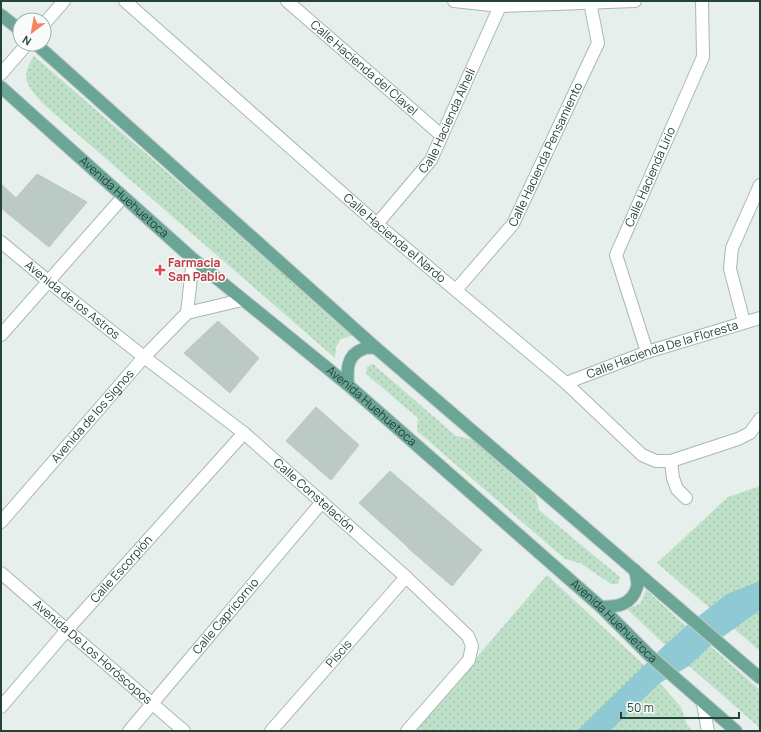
<svg xmlns="http://www.w3.org/2000/svg" width="761" height="732" viewBox="0 0 761 732" font-family="Manrope,sans-serif">
	<style>
		.park { fill: url(#park-dots) }
		.water { fill: #8ec9d4 }
		.building { fill: #bbcac4; stroke: #b8c9c2 }
		.lines { fill: none; stroke-linecap: round; stroke-linejoin: round }
		.minor-casing { stroke: #a8b8b2; stroke-width: 14 }
		.major-casing { stroke: #c2cac8; stroke-width: 14 }
		.minor { stroke: #fff; stroke-width: 12 }
		.major { stroke: #6aa596; stroke-width: 12 }
		.health-dot { fill: #e0444e; stroke: #f7fbf9; stroke-width: 1.5 }
		.labels { text-anchor: middle; stroke-width: 3; stroke-linejoin: round; paint-order: stroke }
		.street-label { font-size: 12px; fill: #24423a; stroke: #f7fbf9 }
		.health-label { font-size: 12px; font-weight: bold; fill: #be3a42; stroke: #f7fbf9; text-anchor: start }
	</style>
	<defs>
		<pattern id="park-dots" width="8" height="8" patternUnits="userSpaceOnUse"><rect width="8" height="8" fill="#bfe0c8"/><path d="M2 2h.1M6 6h.1" fill="none" stroke="#a4c1ad" stroke-width="1.8" stroke-linecap="round"/></pattern>
	</defs>
	<rect width="100%" height="100%" fill="#e6efeb"/>
	<!-- park -->
	<g class="park">
		<path d="M34,56L354,335L341,339L336,347L335,358L42,103C26,84 20,78 34,56Z"/>
		<polygon points="373,364 456,436 474,440 536,496 539,510 620,577 618,584 611,584 580,563 565,559 417,431 418,418 366,374 367,367"/>
		<polygon points="760,486 760,651 657,563 728,497"/>
		<polygon points="547,575 644,665 681,707 687,725 693,731 417,731 444,696"/>
		<polygon points="646,590 686,626 665,645 627,609 640,604"/>
		<polygon points="710,646 760,690 760,728 689,666"/>
	</g>
	<!-- water -->
	<polygon class="water" points="760,581 760,610 710,646 689,666 660,683 610,731 577,731 665,645 686,626 727,594"/>
	<!-- building -->
	<g class="building">
		<polygon points="37,174 87,202 49,247 1,208 1,184 16,198"/>
		<polygon points="218,321 259,358 230,393 184,353"/>
		<polygon points="316,407 359,445 331,480 286,441"/>
		<polygon points="390,471 482,550 452,586 408,548 408,547 359,503"/>
	</g>
	<g class="lines">
		<defs>
			<g id="minor">
				<path id="s1" d="M125,1L377,224L566,383L642,455L656,461H671L738,439L750,433L760,419"/>
				<path id="s2" d="M287,1L441,135"/>
				<polyline points="454,1 500,6 635,1"/>
				<polyline points="44,24 64,1"/>
				<polyline points="1,74 27,44"/>
				<path id="s3" d="M377,224L431,160L500,6"/>
				<path id="s4" d="M1,242L48,281L144,357L244,433L406,577L468,636L472,646L469,660L407,731"/>
				<path id="s5" d="M456,290L513,224L598,43L590,2"/>
				<polyline points="187,313 193,259"/>
				<polyline points="744,322 730,269 732,248 760,185"/>
				<polyline points="1,335 123,197"/>
				<path id="s6" d="M647,352L616,255L703,57L702,1"/>
				<path id="s7" d="M566,383L647,352L760,318"/>
				<polyline points="671,461 673,478 677,489 686,498"/>
				<path id="s8" d="M1,522L144,357L187,313L242,300"/>
				<path id="s9" d="M1,573L184,731"/>
				<polyline points="703,704 708,731"/>
				<path id="s10" d="M1,707L66,631L244,433"/>
				<path id="s11" d="M129,731L322,502"/>
				<path id="s12" d="M271,731L406,577"/>
			</g>
			<g id="major">
				<polyline points="1,15 20,30"/>
				<polyline points="36,44 376,348 760,678"/>
				<path id="s13" d="M1,87L193,259L348,385L601,607L649,655L736,731"/>
				<path d="M348,385C347,371 346,355 363,349C366,347 372,348 376,348"/>
				<path d="M601,607C617,607 632,605 637,587C638,582 636,575 635,570"/>
			</g>
		</defs>
		<!-- minor casing -->
		<use href="#minor" class="minor-casing"/>
		<!-- major casing -->
		<use href="#major" class="major-casing"/>
		<!-- minor -->
		<use href="#minor" class="minor"/>
		<!-- major -->
		<use href="#major" class="major"/>
	</g>
	<!-- markers -->
	<path class="health-dot" d="M158 264h4v4h4v4h-4v4h-4v-4h-4v-4h4z"/>
	<g class="labels">
		<!-- street labels -->
		<g class="street-label">
			<text dy="4" stroke="none"><textPath href="#s2" startOffset="102">Calle Hacienda del Clavel</textPath></text>
			<text dy="4" stroke="none"><textPath href="#s3" startOffset="126">Calle Hacienda Alhelí</textPath></text>
			<text dy="4" stroke="none"><textPath href="#s5" startOffset="164">Calle Hacienda Pensamiento</textPath></text>
			<text dy="4" stroke="none"><textPath href="#s6" startOffset="187">Calle Hacienda Lirio</textPath></text>
			<text dy="4" stroke="none"><textPath href="#s13" startOffset="165">Avenida Huehuetoca</textPath></text>
			<text dy="4" stroke="none"><textPath href="#s1" startOffset="359">Calle Hacienda el Nardo</textPath></text>
			<text dy="4" stroke="none"><textPath href="#s4" startOffset="92">Avenida de los Astros</textPath></text>
			<text dy="4" stroke="none"><textPath href="#s7" startOffset="102">Calle Hacienda De la Floresta</textPath></text>
			<text dy="4" stroke="none"><textPath href="#s13" startOffset="489">Avenida Huehuetoca</textPath></text>
			<text dy="4" stroke="none"><textPath href="#s8" startOffset="140">Avenida de los Signos</textPath></text>
			<text dy="4" stroke="none"><textPath href="#s4" startOffset="403">Calle Constelación</textPath></text>
			<text dy="4" stroke="none"><textPath href="#s10" startOffset="183">Calle Escorpión</textPath></text>
			<text dy="4" stroke="none"><textPath href="#s11" startOffset="150">Calle Capricornio</textPath></text>
			<text dy="4" stroke="none"><textPath href="#s13" startOffset="813">Avenida Huehuetoca</textPath></text>
			<text dy="4" stroke="none"><textPath href="#s9" startOffset="121">Avenida De Los Horóscopos</textPath></text>
			<text dy="4" stroke="none"><textPath href="#s12" startOffset="103">Piscis</textPath></text>
		</g>
		<!-- health labels -->
		<g class="health-label">
			<text x="168" y="267">Farmacia<tspan x="168" dy="14">San Pablo</tspan></text>
		</g>
	</g>
	<!-- border -->
	<rect width="761" height="732" fill="none" stroke="#24423a" stroke-width="4"/>
	<!-- north arrow -->
	<g transform="translate(32 32) rotate(212)"><circle r="19" fill="#f7fbf9" stroke="#a3b1ad"/>
	<path d="M0-3L7 15L0 10L-7 15Z" fill="#f4845f"/>
	<text y="-6" font-size="11" font-weight="bold" text-anchor="middle" fill="#24423a">N</text>
	</g>
	<!-- scale -->
	<path d="M621 712v6h118v-6" fill="none" stroke="#24423a" stroke-width="2"/>
	<text x="627" y="712" font-size="12" fill="#24423a" stroke="#f7fbf9" stroke-width="3" paint-order="stroke">50 m</text>
</svg>
